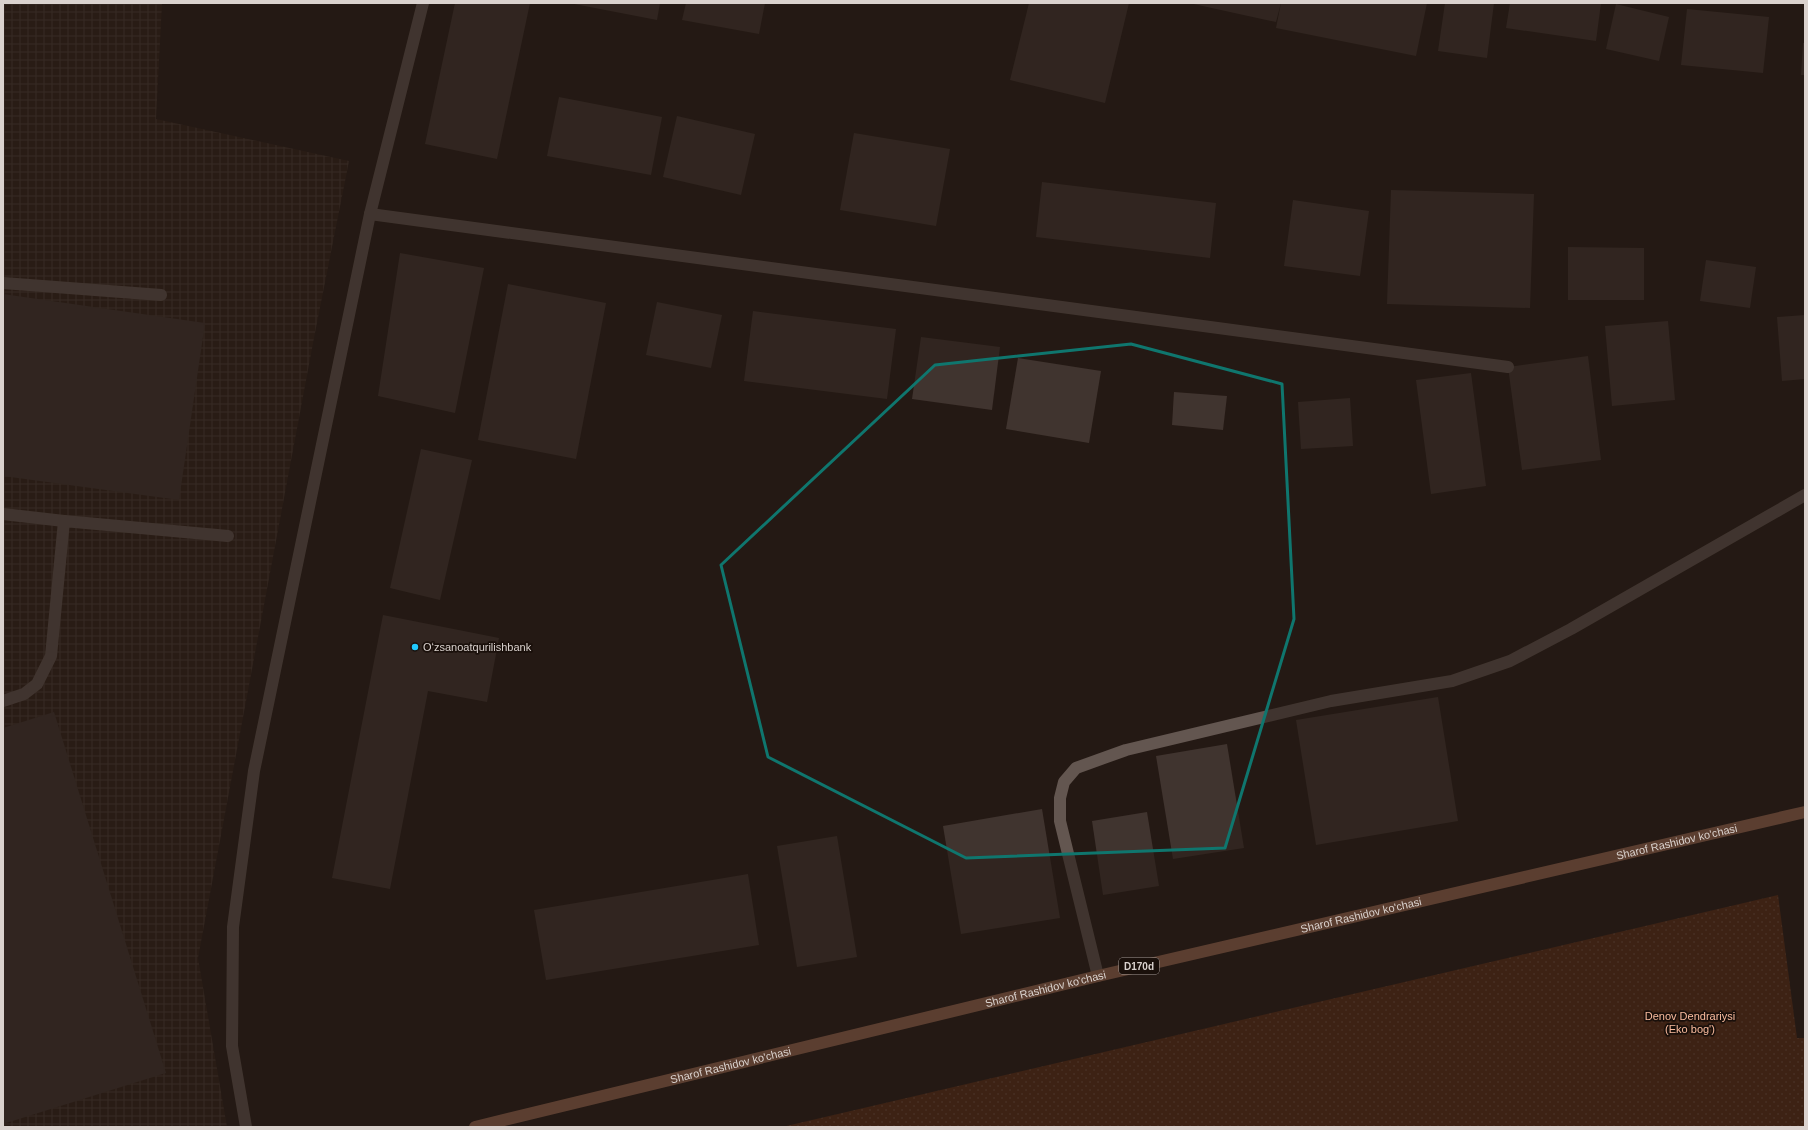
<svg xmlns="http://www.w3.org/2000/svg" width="1808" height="1130" viewBox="0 0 1808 1130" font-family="Arial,sans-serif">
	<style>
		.industrial { fill: url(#industrial-grid) }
		.park { fill: url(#park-dots) }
		.building { fill: #40342f }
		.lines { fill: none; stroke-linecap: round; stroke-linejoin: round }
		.minor { stroke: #635650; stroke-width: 12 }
		.major { stroke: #9e6b53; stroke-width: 12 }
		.marked { fill: none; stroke: #0f766e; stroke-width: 3; stroke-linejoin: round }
		.poi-dot { fill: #20c9fd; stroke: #1a100b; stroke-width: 1.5 }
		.labels { text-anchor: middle; stroke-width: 3.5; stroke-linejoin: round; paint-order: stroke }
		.shield { fill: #1a100b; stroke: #a09894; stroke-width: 1 }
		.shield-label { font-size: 10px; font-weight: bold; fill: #dad2ce }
		.poi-label { font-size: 11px; fill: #dad2ce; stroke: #1a100b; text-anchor: start }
		.street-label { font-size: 11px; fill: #dad2ce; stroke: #1a100b }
		.park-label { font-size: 11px; fill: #f9bb9e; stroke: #1a100b }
	</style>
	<defs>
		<pattern id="industrial-grid" width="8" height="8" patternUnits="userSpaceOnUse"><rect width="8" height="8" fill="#302018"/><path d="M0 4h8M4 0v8" fill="none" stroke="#4d4038"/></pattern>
		<pattern id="park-dots" width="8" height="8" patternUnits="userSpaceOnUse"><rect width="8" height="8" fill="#5b2d15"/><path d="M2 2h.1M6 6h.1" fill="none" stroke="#724b36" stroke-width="1.8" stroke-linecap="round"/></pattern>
	</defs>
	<rect width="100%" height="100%" fill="#241914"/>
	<!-- industrial -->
	<polygon class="industrial" points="3,3 162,3 156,119 349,161 313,343 198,958 227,1127 3,1127"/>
	<!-- park -->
	<polygon class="park" points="1778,895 1797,1038 1805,1038 1805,1127 782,1127"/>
	<!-- building -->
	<g class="building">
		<polygon points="455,3 530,3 497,159 425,144"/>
		<polygon points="569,3 660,3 657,20"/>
		<polygon points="686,3 765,3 759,34 682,20"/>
		<polygon points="1029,3 1129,3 1105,103 1010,80"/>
		<polygon points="1189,3 1281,3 1276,22"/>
		<polygon points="1281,3 1427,3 1416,56 1276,28"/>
		<polygon points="1445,3 1494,3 1487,58 1438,51"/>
		<polygon points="1510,3 1601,3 1596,41 1506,28"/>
		<polygon points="1616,4 1669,17 1659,61 1606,49"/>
		<polygon points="1687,9 1769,17 1763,73 1681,65"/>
		<polygon points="1803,43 1805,43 1805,75 1801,75"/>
		<polygon points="559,97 662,117 651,175 547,156"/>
		<polygon points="677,116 755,134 741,195 663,177"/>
		<polygon points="854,133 950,149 936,226 840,210"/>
		<polygon points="1042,182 1216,203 1210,258 1036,237"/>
		<polygon points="1391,190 1534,194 1530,308 1387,304"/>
		<polygon points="1293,200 1369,211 1360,276 1284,266"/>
		<polygon points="1568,247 1644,248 1644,300 1568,300"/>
		<polygon points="400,253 484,268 455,413 378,396"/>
		<polygon points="1706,260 1756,267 1750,308 1700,301"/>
		<polygon points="508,284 606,303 576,459 478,440"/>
		<polygon points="3,294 205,323 179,500 3,476"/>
		<polygon points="657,302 722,315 711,368 646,355"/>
		<polygon points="753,311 896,329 887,399 744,381"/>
		<polygon points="1805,315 1805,379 1782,381 1777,317"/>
		<polygon points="1668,321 1675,400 1612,406 1605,326"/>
		<polygon points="921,337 1000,347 992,410 912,399"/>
		<polygon points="1588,356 1601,460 1522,470 1508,367"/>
		<polygon points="1018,358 1101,371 1089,443 1006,429"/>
		<polygon points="1471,373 1486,486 1431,494 1416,380"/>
		<polygon points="1174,392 1227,396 1223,430 1172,425"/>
		<polygon points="1350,398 1353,446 1301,449 1298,402"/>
		<polygon points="421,449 472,460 440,600 390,588"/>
		<polygon points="383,615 499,638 487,702 428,691 390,889 332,878"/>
		<polygon points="1438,697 1458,821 1316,845 1296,720"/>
		<polygon points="54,712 166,1073 3,1124 3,728"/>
		<polygon points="1227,744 1244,848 1173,859 1156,756"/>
		<polygon points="1042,809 1060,918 961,934 943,826"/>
		<polygon points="1147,812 1159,886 1103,895 1092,821"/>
		<polygon points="837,836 857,957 797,967 777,846"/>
		<polygon points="748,874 759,945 546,980 534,910"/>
	</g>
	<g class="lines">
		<!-- minor -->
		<g class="minor">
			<polyline points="370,214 1508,367"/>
			<polyline points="3,283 161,295"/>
			<polyline points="3,514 64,521"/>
			<polyline points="3,701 24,694 37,684 51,656 64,521 228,536"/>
			<polyline points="1098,976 1060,821 1060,798 1064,782 1076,768 1126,750 1331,701 1452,681 1510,661 1571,629 1805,495"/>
			<polyline points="246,1127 232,1046 233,927 254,771 370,214 423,3"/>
		</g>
		<!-- major -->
		<path class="major" id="s1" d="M475,1127L1098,976L1805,812"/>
	</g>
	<!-- marked area -->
	<path d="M0 0H1808V1130H0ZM1131,344L1282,384L1294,619L1225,848L966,858L768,757L721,565L935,365Z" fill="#241914" fill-opacity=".55" fill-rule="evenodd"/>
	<path class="marked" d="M1131,344L1282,384L1294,619L1225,848L966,858L768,757L721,565L935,365Z"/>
	<!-- markers -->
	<circle class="poi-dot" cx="415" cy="647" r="4"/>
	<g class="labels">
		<!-- shield labels -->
		<rect class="shield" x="1119" y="958" width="40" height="16" rx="3"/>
		<g class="shield-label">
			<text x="1139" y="970">D170d</text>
		</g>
		<!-- poi labels -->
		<g class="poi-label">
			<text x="423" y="651">Oʻzsanoatqurilishbank</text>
		</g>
		<!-- street labels -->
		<g class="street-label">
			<text dy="4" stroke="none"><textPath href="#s1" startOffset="1235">Sharof Rashidov ko'chasi</textPath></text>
			<text dy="4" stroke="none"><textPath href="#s1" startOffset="911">Sharof Rashidov ko'chasi</textPath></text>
			<text dy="4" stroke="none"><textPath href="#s1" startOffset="587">Sharof Rashidov ko'chasi</textPath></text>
			<text dy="4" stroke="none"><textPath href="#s1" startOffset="263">Sharof Rashidov ko'chasi</textPath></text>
		</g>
		<!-- park labels -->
		<g class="park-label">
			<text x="1690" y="1020">Denov Dendrariysi<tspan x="1690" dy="13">(Eko bog')</tspan></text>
		</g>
	</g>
	<!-- border -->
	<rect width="1808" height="1130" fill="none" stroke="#dad2ce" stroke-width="8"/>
</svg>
